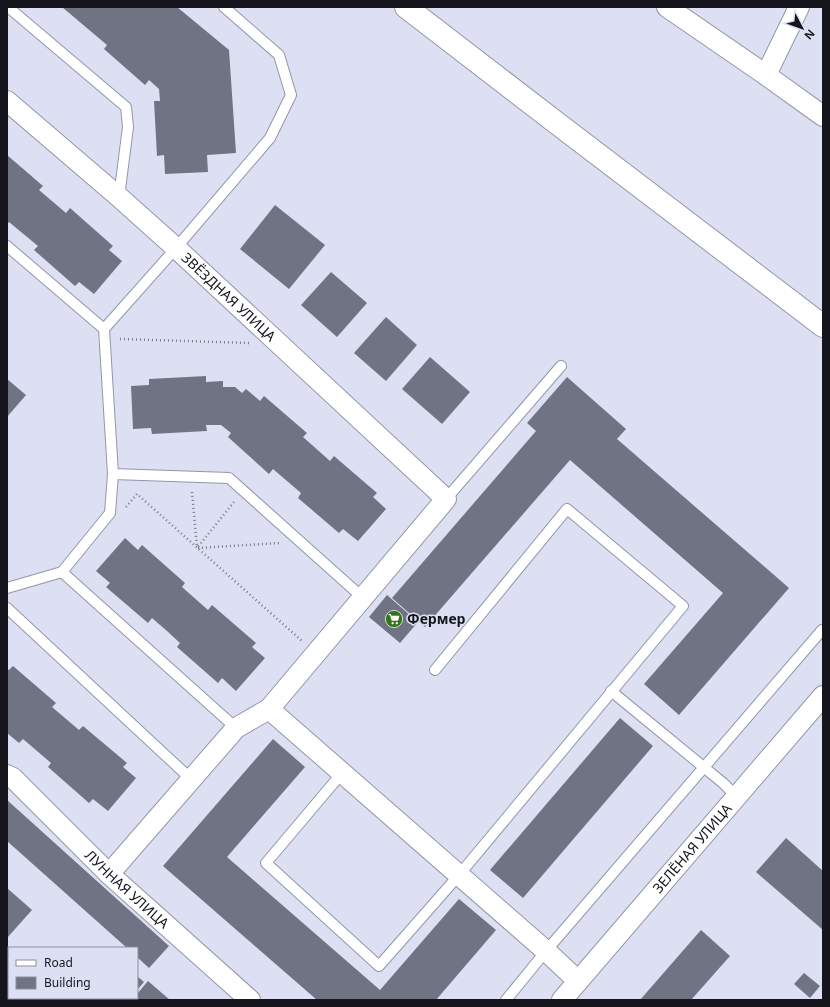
<svg xmlns="http://www.w3.org/2000/svg" width="830" height="1007" viewBox="0 0 830 1007" font-family="'Noto Sans',sans-serif">
	<style>
		.building { fill: #707383 }
		.lines { fill: none; stroke-linecap: round; stroke-linejoin: round }
		.service-casing { stroke: #9396a7; stroke-width: 12 }
		.minor-casing { stroke: #9396a7; stroke-width: 22 }
		.secondary-casing { stroke: #9396a7; stroke-width: 24 }
		.path { stroke: #797b88; stroke-width: 2.5; stroke-dasharray: 1 3; stroke-linecap: butt }
		.service { stroke: #fff; stroke-width: 10 }
		.minor { stroke: #fff; stroke-width: 20 }
		.secondary { stroke: #fff; stroke-width: 22 }
		.labels { text-anchor: middle; stroke-width: 3; stroke-linejoin: round; paint-order: stroke }
		.street-label { font-size: 14px; fill: #15161d; stroke: #dde0f3 }
		.poi-label { font-size: 14px; font-weight: bold; fill: #15161d; stroke: #dde0f3; text-anchor: start }
	</style>
	<rect width="100%" height="100%" fill="#dde0f3"/>
	<!-- building -->
	<g class="building">
		<polygon points="62,7 177,7 229,50 236,153 207,155 208,172 165,174 164,155 157,156 154,101 160,101 159,89 149,80 145,85 104,49 107,45"/>
		<polygon points="7,155 43,186 39,190 66,213 70,208 113,246 109,250 122,261 94,294 79,282 75,286 34,250 38,246 9,222 7,225"/>
		<polygon points="275,205 325,245 289,289 240,249"/>
		<polygon points="331,272 367,303 337,337 301,305"/>
		<polygon points="386,317 417,345 386,381 354,353"/>
		<polygon points="430,357 470,392 442,424 402,389"/>
		<polygon points="206,376 206,382 223,381 223,387 235,387 242,393 246,389 260,401 264,396 307,433 303,437 330,461 334,456 377,493 373,497 386,509 358,541 343,529 339,533 298,498 301,493 273,469 269,474 228,437 231,433 221,425 206,425 207,431 152,434 151,428 133,429 131,386 149,385 149,379"/>
		<polygon points="567,377 626,429 617,439 789,588 679,715 644,684 723,593 570,460 425,627 392,598 536,431 527,423"/>
		<polygon points="7,379 26,395 7,417"/>
		<polygon points="125,538 138,550 142,545 185,583 182,587 208,610 212,605 256,643 252,647 265,658 236,691 222,678 218,683 177,647 180,643 167,631 152,618 148,623 106,587 110,583 96,571"/>
		<polygon points="387,595 418,622 400,643 369,617"/>
		<polygon points="13,666 56,703 52,707 79,730 83,726 127,763 123,767 136,778 108,811 93,799 89,803 48,767 51,763 23,739 19,743 7,733 7,669 9,670"/>
		<polygon points="620,718 653,746 523,898 490,870"/>
		<polygon points="273,739 305,767 227,857 380,990 459,899 496,930 436,1000 317,1000 163,866"/>
		<polygon points="7,800 169,946 149,968 137,957 137,948 127,948 7,841"/>
		<polygon points="786,838 823,871 823,930 756,872"/>
		<polygon points="7,888 32,910 7,938"/>
		<polygon points="701,930 730,956 691,1000 640,1000"/>
		<polygon points="804,973 820,986 810,998 794,984"/>
		<polygon points="137,976 144,982 137,990"/>
		<polygon points="148,981 170,1000 132,1000 133,998 137,998 137,994"/>
		<polygon points="115,998 130,998 128,1000 117,1000"/>
	</g>
	<g class="lines">
		<defs>
			<g id="service">
				<polyline points="8,7 126,107 128,127 119,197"/>
				<polyline points="7,246 104,329 113,474 229,478 362,597"/>
				<polyline points="104,329 176,248 270,138 291,95 279,55 224,7"/>
				<polyline points="446,499 561,366"/>
				<polyline points="62,572 236,728"/>
				<polyline points="7,588 62,572 110,513 113,474"/>
				<polyline points="7,608 192,780"/>
				<polyline points="611,691 723,783 737,797"/>
				<polyline points="342,773 266,863 379,966 459,875 683,606 567,509 435,670"/>
				<polyline points="506,1000 546,951 822,630 823,631"/>
			</g>
			<g id="minor">
				<polyline points="667,7 766,75 823,116"/>
				<polyline points="766,75 799,7"/>
				<path id="s1" d="M7,101L119,197L176,248L446,499L269,709L546,951L578,981"/>
				<path id="s2" d="M7,775L13,778L109,874L250,1000"/>
				<polyline points="109,874 236,728 269,709"/>
				<path id="s3" d="M562,1000L823,696"/>
			</g>
			<polyline id="secondary" points="406,7 558,124 823,326"/>
		</defs>
		<!-- service casing -->
		<use href="#service" class="service-casing"/>
		<!-- minor casing -->
		<use href="#minor" class="minor-casing"/>
		<!-- secondary casing -->
		<use href="#secondary" class="secondary-casing"/>
		<!-- path -->
		<g class="path">
			<polyline points="120,339 249,343"/>
			<polyline points="192,492 197,547"/>
			<polyline points="234,502 197,548 280,543"/>
			<polyline points="126,507 137,494 302,641"/>
		</g>
		<!-- service -->
		<use href="#service" class="service"/>
		<!-- minor -->
		<use href="#minor" class="minor"/>
		<!-- secondary -->
		<use href="#secondary" class="secondary"/>
	</g>
	<!-- icons -->
	<defs>
		<symbol id="supermarket-disc" viewBox="-11 -11 22 22"><circle r="9.5" fill="#347615" stroke="#dde0f3"/><path d="M-6-5.5h2.5l.6 2H6L4.5 2H-2.5L-4.4-4H-6ZM-1.5 3.2a1.3 1.3 0 1 0 .1 0ZM3 3.2a1.3 1.3 0 1 0 .1 0Z" fill="#fff"/></symbol>
	</defs>
	<g fill-rule="evenodd">
		<use href="#supermarket-disc" x="384" y="609" width="20" height="20"/>
	</g>
	<g class="labels">
		<!-- street labels -->
		<g class="street-label">
			<text dy="5" stroke="none"><textPath href="#s1" startOffset="296">ЗВЁЗДНАЯ УЛИЦА</textPath></text>
			<text dy="5" stroke="none"><textPath href="#s3" startOffset="200">ЗЕЛЁНАЯ УЛИЦА</textPath></text>
			<text dy="5" stroke="none"><textPath href="#s2" startOffset="166">ЛУННАЯ УЛИЦА</textPath></text>
		</g>
		<!-- poi labels -->
		<g class="poi-label">
			<text x="407" y="624">Фермер</text>
		</g>
	</g>
	<!-- border -->
	<rect width="830" height="1007" fill="none" stroke="#15161d" stroke-width="16"/>
	<!-- legend -->
	<rect x="8" y="947" width="130" height="52" fill="#dde0f3" stroke="#8d8f9d"/>
	<rect x="16" y="960" width="20" height="6" fill="#ffffff" stroke="#8d8f9d"/>
	<text x="44" y="967" font-size="12" fill="#15161d">Road</text>
	<rect x="16" y="977" width="20" height="12" fill="#707383" stroke="#8d8f9d"/>
	<text x="44" y="987" font-size="12" fill="#15161d">Building</text>
	<!-- north arrow -->
	<g transform="translate(802 28) rotate(131)" stroke="#dde0f3" stroke-width="3" paint-order="stroke">
	<path d="M0-3L7 15L0 10L-7 15Z" fill="#15161d"/>
	<text y="-6" font-size="11" font-weight="bold" text-anchor="middle" fill="#15161d">N</text>
	</g>
</svg>
